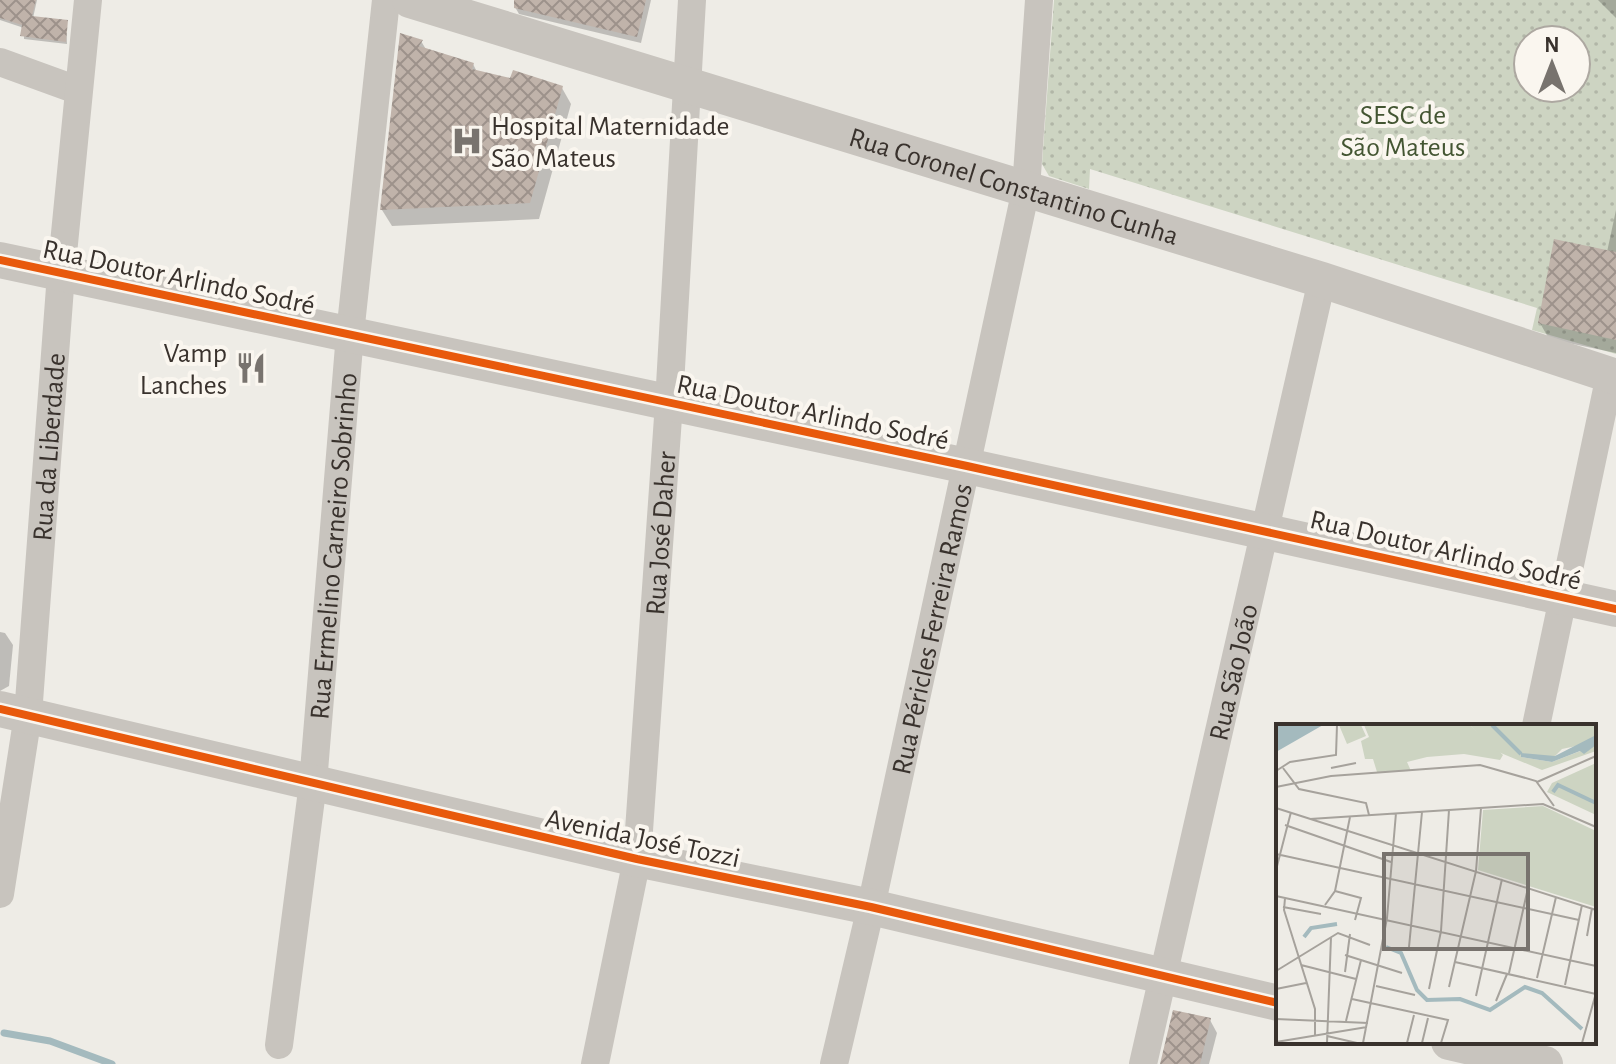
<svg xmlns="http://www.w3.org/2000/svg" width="1616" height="1064" viewBox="0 0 1616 1064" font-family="'Alegreya Sans',sans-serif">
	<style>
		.park { fill: url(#park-dots); fill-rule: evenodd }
		.shadow { fill: #0003 }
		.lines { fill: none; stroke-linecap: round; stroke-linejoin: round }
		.stream { stroke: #a4babe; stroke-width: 7 }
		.building { fill: url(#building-cross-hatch) }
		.minor { stroke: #c8c4be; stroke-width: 28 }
		.tertiary { stroke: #c8c4be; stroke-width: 36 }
		.cycleway-casing { stroke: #faf6ef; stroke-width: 13 }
		.cycleway { stroke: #e8590c; stroke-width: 8 }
		.labels { text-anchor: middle; stroke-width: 8; stroke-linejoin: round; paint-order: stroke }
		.park-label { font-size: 28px; fill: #435532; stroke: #faf6ef }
		.poi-label { font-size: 28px; fill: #39322d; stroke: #faf6ef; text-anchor: start }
		.street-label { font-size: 28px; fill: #39322d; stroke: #faf6ef }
		.inset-river { fill: none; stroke: #a4babe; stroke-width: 4 }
		.inset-road { fill: none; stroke: #a6a29c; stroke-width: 2 }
		.view { fill: #78736e; fill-opacity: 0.15; stroke: #78736e; stroke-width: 4 }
		.inset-edge { fill: none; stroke: #39322d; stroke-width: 4 }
	</style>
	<defs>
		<pattern id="park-dots" width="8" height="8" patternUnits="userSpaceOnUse" patternTransform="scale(2)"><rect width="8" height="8" fill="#cdd4c2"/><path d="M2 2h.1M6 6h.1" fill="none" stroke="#b1b6a7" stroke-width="1.8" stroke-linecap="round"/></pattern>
		<pattern id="building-cross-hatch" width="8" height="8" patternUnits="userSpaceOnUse" patternTransform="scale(2)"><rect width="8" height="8" fill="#c0b3aa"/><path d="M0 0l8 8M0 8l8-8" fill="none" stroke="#9d928b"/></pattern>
	</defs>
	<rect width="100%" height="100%" fill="#eeece6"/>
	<!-- park -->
	<path class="park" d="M1054,0H1616V354L1532,330L1537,308L1090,169L1089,189L1049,176L1042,164ZM1528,40H1576V88H1528Z"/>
	<!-- shadow -->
	<g class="shadow">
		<polygon points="0,0 37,0 33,18 66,22 67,44 24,39 24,28 0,20"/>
		<polygon points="517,0 651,0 641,43 519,14 515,7"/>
		<polygon points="1598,0 1616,0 1616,18"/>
		<polygon points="401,36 421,41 427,51 473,64 477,72 511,80 562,88 571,104 539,219 392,226 382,210"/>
		<polygon points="1616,210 1616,353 1549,339 1540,323 1607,252"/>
		<polygon points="0,632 5,633 13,645 9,686 0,691"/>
		<polygon points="1210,1020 1217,1033 1209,1064 1162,1064"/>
	</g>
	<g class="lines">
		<!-- stream -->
		<polyline class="stream" points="4,1033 50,1041 112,1064"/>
	</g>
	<!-- building -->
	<g class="building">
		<polygon points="0,0 36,0 32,16 68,20 66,42 20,36 22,25 0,18"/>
		<polygon points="514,0 646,0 637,37 514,8"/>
		<polygon points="400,33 423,40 419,46 474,63 472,69 510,78 513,70 563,86 530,203 380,210"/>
		<polygon points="1554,239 1616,252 1616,340 1538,323"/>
		<polygon points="1173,1010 1211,1018 1200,1064 1160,1064"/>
	</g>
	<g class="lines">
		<!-- minor -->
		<g class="minor">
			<polyline points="0,62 77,90"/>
			<polyline points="1536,726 1610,375"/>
			<path id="s1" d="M0,894L28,715L61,274L88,0"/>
			<path id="s2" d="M279,1045L313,783L350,334L386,0"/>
			<path id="s3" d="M595,1064L637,859L669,403L692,0"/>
			<path id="s4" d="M834,1064L871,907L1026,189L1039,0"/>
			<path id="s5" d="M1143,1064L1322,280"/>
		</g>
		<!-- tertiary -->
		<g class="tertiary">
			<path id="s6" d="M410,0L1322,280L1616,377"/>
			<polyline points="0,260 967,466 1616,609"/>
			<polyline points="0,709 637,859 871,907 1278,1003"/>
			<polyline points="1449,1042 1545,1064"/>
		</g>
		<defs>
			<g id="cycleway">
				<polyline points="0,260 967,466 1616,609"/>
				<polyline points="0,709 637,859 871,907 1278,1003"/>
			</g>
		</defs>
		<!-- cycleway casing -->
		<use href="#cycleway" class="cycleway-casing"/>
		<!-- cycleway -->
		<use href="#cycleway" class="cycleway"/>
	</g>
	<!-- icons -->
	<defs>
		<symbol id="hospital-bare" viewBox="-9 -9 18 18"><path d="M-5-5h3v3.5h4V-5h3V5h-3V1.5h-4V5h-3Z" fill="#78736e" stroke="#faf6ef" stroke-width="2.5" paint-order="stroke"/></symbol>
		<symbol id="restaurant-bare" viewBox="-9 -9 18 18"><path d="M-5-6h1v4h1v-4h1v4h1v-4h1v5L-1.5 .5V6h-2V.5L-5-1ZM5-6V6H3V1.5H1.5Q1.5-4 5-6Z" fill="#78736e" stroke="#faf6ef" stroke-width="2.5" paint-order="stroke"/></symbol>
	</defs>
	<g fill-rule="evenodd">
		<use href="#hospital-bare" x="445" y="119" width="44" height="44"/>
		<use href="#restaurant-bare" x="229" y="346" width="44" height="44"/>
	</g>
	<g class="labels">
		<!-- park labels -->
		<g class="park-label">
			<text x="1403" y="124">SESC de<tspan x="1403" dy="32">São Mateus</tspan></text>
		</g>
		<!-- poi labels -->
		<g class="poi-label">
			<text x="491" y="135">Hospital Maternidade<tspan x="491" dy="32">São Mateus</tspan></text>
			<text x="227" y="362" text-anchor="end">Vamp<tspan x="227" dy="32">Lanches</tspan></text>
		</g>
		<!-- street labels -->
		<g class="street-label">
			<text dy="10" stroke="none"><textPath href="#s6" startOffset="632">Rua Coronel Constantino Cunha</textPath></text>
			<text transform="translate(179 276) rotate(12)" y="10">Rua Doutor Arlindo Sodré</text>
			<text transform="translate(813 411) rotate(12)" y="10">Rua Doutor Arlindo Sodré</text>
			<text dy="10" stroke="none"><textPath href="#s1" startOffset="450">Rua da Liberdade</textPath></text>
			<text dy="10" stroke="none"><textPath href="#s3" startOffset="536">Rua José Daher</textPath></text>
			<text dy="10" stroke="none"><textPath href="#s2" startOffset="502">Rua Ermelino Carneiro Sobrinho</textPath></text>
			<text transform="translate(1446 549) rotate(13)" y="10">Rua Doutor Arlindo Sodré</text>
			<text dy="10" stroke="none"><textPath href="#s4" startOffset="446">Rua Péricles Ferreira Ramos</textPath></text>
			<text dy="10" stroke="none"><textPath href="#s5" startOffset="402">Rua São João</textPath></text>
			<text transform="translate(643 837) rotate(12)" y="10">Avenida José Tozzi</text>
		</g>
	</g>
	<!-- overview -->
	<g transform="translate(1276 724)">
		<rect width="320" height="320" fill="#eeece6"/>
		<path d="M63,1H85L90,12L71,20ZM88,1H194L227,31L224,36L188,30L151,33L131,38L135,47L101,48L97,35H89L85,17L93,13ZM320,39V91L271,68L276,59Z" fill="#cdd4c2"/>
		<path d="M194,1H320V11L310,20L286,25L279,32L245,33L276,38L320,21V27L266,46L220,27Z" fill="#cdd4c2"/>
		<path d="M267,82L320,107V183L202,146L207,86Z" fill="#cdd4c2"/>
		<path d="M0,1H47L0,28ZM320,11V21L308,30L304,27L276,38L245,33V29L279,32Z" fill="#a4babe"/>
		<path class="inset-river" d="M216,1L245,30M277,68L282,61L320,79M28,213L35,204L61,200M110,223L125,229L141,266L151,276L184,275L214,286L249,263L266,269L306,305"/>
		<path class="inset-road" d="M7,44L23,65L90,79L93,91M55,44L80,39M0,47L14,38L60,31L61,1M261,58L320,32M0,63L55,52L204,41L260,57L278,82M0,84L320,186M34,95L267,80L320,103M9,101L115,138M0,130L303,196M0,146L15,88M59,167L85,174L79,196M0,172L320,242M9,174L8,186L39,285V312M49,181L59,167L74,93M7,183L45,190M311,212L316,184M133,223L146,88M69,231L126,249M179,238L320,270M25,241L80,255M0,247L62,209L94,221M69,248L74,210M233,249L252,164M261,254L280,173M289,261L306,181M100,262L139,271M173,263L200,147L205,84M0,265L30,259M153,265L165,207L173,86M200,272L226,155M76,275L172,296L165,319M220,277L231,250M0,295L92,299M70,297L85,236M51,312L81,319M0,318L91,303M51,319L55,213M87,319L111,194L120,89M131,319L138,291M146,319L152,294M306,319L320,269"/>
		<path class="view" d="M108,130H252V225H108Z"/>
		<rect width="320" height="320" class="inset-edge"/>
	</g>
	<!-- north arrow -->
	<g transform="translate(1552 64)"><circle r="38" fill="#faf6ef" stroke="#ada8a1" stroke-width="2"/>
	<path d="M0-6L14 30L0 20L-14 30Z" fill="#78736e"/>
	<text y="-12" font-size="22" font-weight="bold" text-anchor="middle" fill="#39322d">N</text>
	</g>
</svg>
